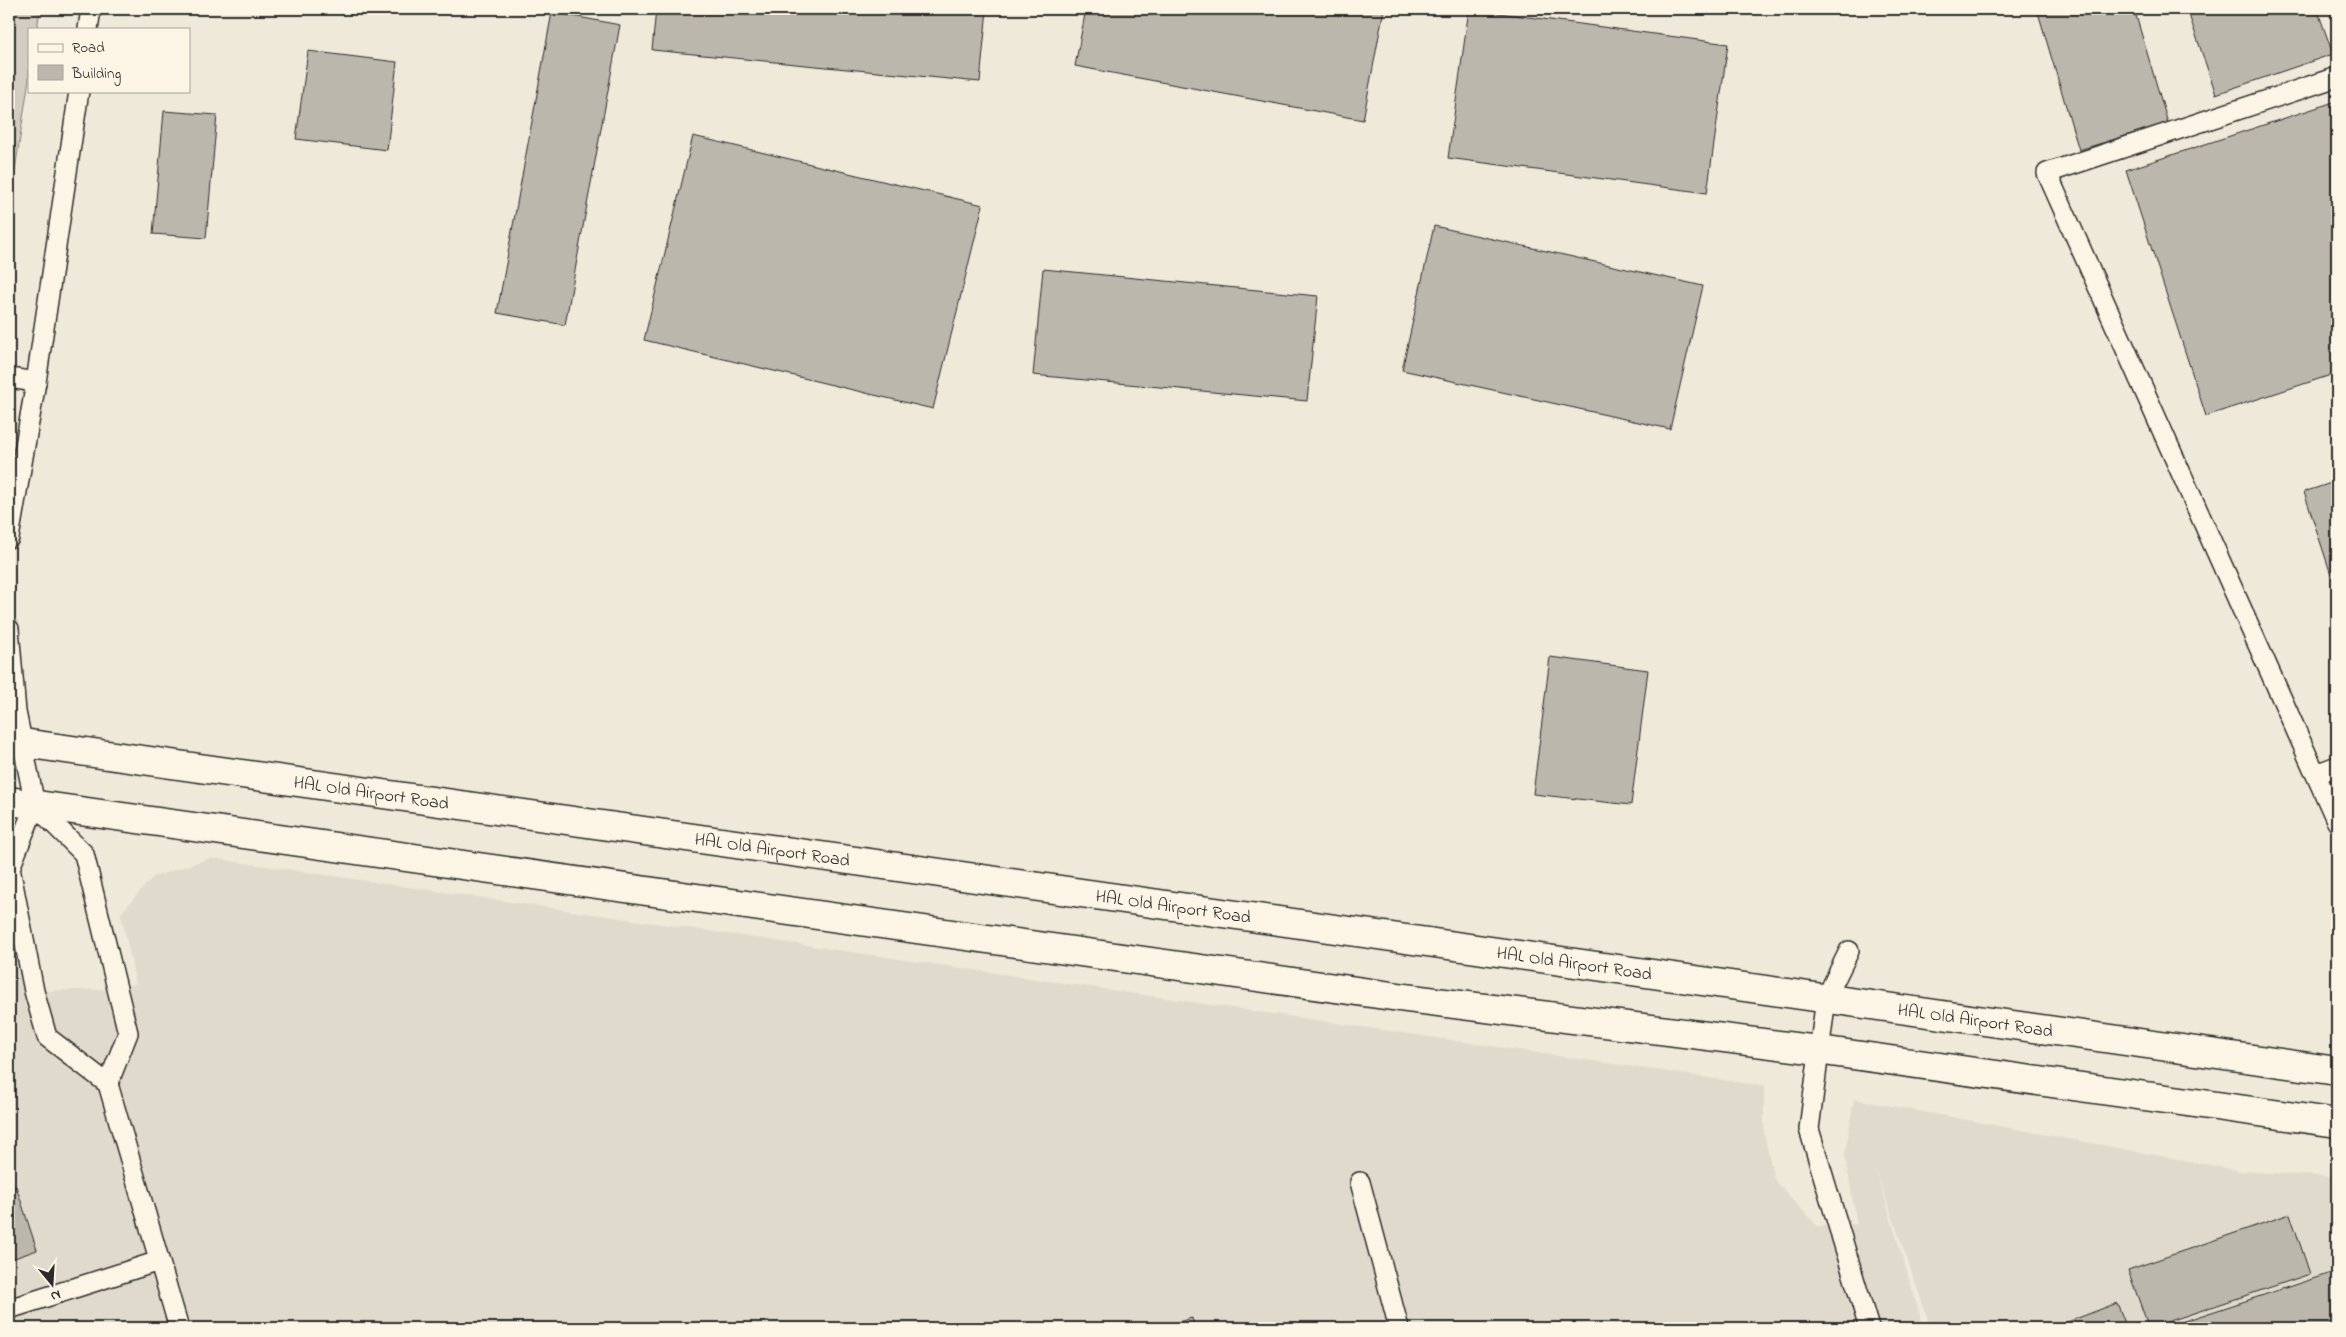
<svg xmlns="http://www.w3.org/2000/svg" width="2346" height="1337" viewBox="0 0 2346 1337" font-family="'Indie Flower',sans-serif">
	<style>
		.built { fill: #e0dacc }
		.green { fill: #d2cdc0; stroke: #7e7c76 }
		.building { fill: #bcb7ac; stroke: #2b2b2b }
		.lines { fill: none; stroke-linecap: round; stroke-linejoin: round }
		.lane-casing { stroke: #2b2b2b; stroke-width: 22 }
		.primary-casing { stroke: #2b2b2b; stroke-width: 31 }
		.lane { stroke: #fcf5e5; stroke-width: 19 }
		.primary { stroke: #fcf5e5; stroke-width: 28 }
		.labels { text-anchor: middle; stroke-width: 4; stroke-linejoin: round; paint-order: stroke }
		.street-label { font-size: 18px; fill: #2b2b2b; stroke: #fcf5e5 }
	</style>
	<rect width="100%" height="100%" fill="#efe9da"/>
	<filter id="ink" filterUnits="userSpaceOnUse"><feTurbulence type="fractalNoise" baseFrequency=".02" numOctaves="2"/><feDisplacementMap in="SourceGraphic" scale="10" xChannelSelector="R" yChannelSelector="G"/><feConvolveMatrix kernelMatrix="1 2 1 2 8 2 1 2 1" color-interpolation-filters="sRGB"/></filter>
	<g filter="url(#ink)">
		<!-- built -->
		<polygon class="built" points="211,858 1764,1086 1764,1133 1774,1179 1817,1226 1857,1224 1845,1155 1854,1099 2241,1171 2337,1177 2337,1328 1931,1328 1876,1170 1924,1328 9,1328 9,947 34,991 116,989 136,984 121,913 153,877"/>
		<!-- green -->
		<polygon class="green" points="9,9 40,9 37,29 29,29 29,79 9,209"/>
		<!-- building -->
		<g class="building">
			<polygon points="656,9 987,9 980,82 652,50"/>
			<polygon points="1086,9 1384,9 1363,120 1075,66"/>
			<polygon points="1469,9 1728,44 1707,193 1448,158"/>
			<polygon points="2037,9 2134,9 2168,123 2079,150"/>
			<polygon points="2187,9 2317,9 2333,54 2216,94"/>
			<polygon points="2329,9 2337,9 2337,35"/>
			<polygon points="552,12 620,25 565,325 497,313"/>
			<polygon points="308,51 397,62 387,150 296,139"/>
			<polygon points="2337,101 2337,373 2206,416 2126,170"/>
			<polygon points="164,111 217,115 206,238 153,234"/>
			<polygon points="693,136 983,205 933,409 644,340"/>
			<polygon points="1434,226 1703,286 1670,429 1402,370"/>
			<polygon points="1043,269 1318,296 1307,401 1033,375"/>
			<polygon points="2337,481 2337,593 2304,492"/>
			<polygon points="1550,657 1648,670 1631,805 1533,794"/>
			<polygon points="16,1186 37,1250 9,1260 9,1188"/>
			<polygon points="2290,1214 2310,1274 2149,1328 2128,1270"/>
			<polygon points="2337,1271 2337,1328 2169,1328 2169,1326"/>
			<polygon points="2117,1303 2127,1328 2052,1328"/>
			<polygon points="1192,1318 1195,1328 1159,1328"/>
		</g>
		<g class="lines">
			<defs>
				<g id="lane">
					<polyline points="88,29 91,9"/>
					<polyline points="2337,77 2047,173 2337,822"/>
					<polyline points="9,378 36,382"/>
					<polyline points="9,538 36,382 79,91"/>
					<polyline points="9,629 16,712 35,805 84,854 128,1033 108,1084"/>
					<polyline points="2316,774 2337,766"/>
					<polyline points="35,805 10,868 34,991 47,1037 108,1084 179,1328"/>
					<polyline points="1849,951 1826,998 1809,1129 1869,1328"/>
					<polyline points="1360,1182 1399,1328"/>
					<polyline points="9,1309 159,1261"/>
				</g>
				<g id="primary">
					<path id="s1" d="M9,741L2337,1071"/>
					<polyline points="9,801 1406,998 1818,1050 2337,1123"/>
				</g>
			</defs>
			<!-- lane casing -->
			<use href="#lane" class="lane-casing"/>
			<!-- primary casing -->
			<use href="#primary" class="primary-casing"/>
			<!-- lane -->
			<use href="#lane" class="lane"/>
			<!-- primary -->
			<use href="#primary" class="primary"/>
		</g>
	</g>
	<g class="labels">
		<!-- street labels -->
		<g class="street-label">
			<text dy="6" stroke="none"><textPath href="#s1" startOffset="366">HAL Old Airport Road</textPath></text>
			<text dy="6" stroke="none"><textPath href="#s1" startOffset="771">HAL Old Airport Road</textPath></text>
			<text dy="6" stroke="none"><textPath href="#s1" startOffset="1176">HAL Old Airport Road</textPath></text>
			<text dy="6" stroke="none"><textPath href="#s1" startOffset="1581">HAL Old Airport Road</textPath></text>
			<text dy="6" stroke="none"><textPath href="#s1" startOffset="1986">HAL Old Airport Road</textPath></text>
		</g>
	</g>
	<!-- margin -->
	<rect width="2346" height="1337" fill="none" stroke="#fcf5e5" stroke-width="30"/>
	<rect x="15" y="15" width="2316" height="1307" fill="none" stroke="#2b2b2b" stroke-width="2" filter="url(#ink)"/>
	<!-- legend -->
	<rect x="28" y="28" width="162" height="65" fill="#fcf5e5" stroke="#a8a49b"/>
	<rect x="38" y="44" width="25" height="8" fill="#fcf5e5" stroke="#a8a49b"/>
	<text x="72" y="52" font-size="15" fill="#2b2b2b">Road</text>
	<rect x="38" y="65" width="25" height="15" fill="#bcb7ac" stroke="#a8a49b"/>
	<text x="72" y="78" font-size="15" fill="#2b2b2b">Building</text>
	<!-- north arrow -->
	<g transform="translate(52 1284) rotate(162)" stroke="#fcf5e5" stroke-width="4" paint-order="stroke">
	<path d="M0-4L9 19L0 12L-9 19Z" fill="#2b2b2b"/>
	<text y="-8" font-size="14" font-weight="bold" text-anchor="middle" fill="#2b2b2b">N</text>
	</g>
</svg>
